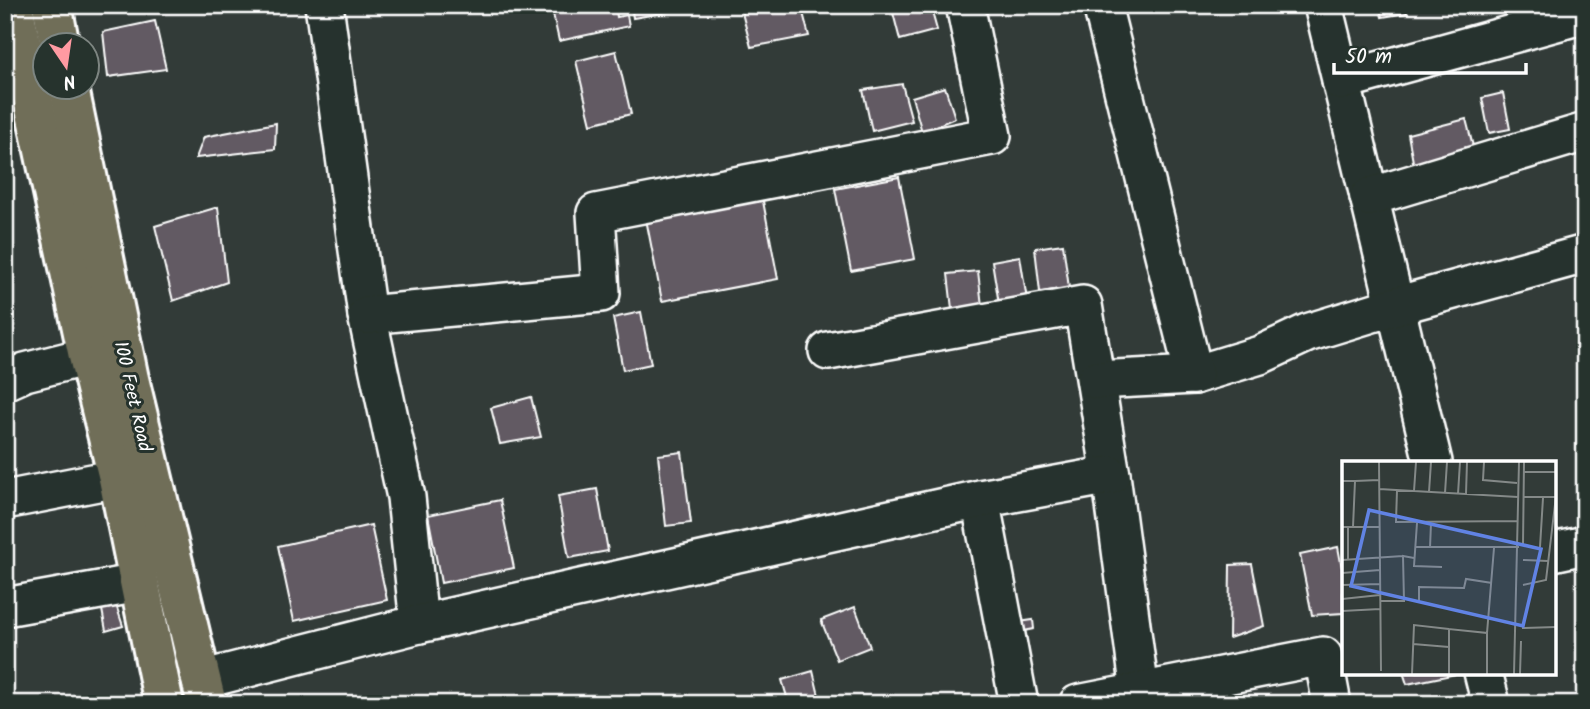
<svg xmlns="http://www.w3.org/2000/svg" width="1590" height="709" viewBox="0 0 1590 709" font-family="Kalam,sans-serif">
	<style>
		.building { fill: #625a63; stroke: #fff; stroke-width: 2 }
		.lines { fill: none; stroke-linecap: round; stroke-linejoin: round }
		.minor-casing { stroke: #fff; stroke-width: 42 }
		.major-casing { stroke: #fff; stroke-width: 44 }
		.minor { stroke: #26332d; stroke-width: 37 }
		.major { stroke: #706e59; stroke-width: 38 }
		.labels { text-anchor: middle; stroke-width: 6; stroke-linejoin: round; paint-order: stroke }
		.street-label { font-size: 19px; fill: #fff; stroke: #26332d }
		.inset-road { fill: none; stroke: #848988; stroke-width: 2 }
		.view { fill: #6183e4; fill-opacity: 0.15; stroke: #6183e4; stroke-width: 3.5 }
		.inset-edge { fill: none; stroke: #fff; stroke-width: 3.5 }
	</style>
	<rect width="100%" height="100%" fill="#323b38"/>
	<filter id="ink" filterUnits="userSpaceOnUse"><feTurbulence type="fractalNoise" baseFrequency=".0143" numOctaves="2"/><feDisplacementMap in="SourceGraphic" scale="14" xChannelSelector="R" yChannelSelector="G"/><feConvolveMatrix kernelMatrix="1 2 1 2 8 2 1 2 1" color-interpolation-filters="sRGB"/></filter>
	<g filter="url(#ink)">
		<!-- building -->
		<g class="building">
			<polygon points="551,5 615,5 617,17 627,15 629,26 559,41"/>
			<polygon points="631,5 709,5 633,18"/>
			<polygon points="740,5 801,5 809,36 751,47"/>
			<polygon points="891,5 930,5 937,30 900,40"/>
			<polygon points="1379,5 1405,5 1407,13 1382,17"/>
			<polygon points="155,21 166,69 108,77 103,32"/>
			<polygon points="616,51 631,114 591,124 576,61"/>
			<polygon points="902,84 912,121 872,131 863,90"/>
			<polygon points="945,87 955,118 922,132 912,97"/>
			<polygon points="1503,93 1510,129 1489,133 1482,98"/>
			<polygon points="1466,119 1476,158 1415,173 1408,134"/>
			<polygon points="276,123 275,149 196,158 204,137"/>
			<polygon points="899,177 915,259 851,271 835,189"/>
			<polygon points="762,196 778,279 662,301 646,219"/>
			<polygon points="218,207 227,282 173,301 155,226"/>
			<polygon points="1063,244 1069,288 1040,292 1035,248"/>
			<polygon points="1020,256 1027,300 999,304 992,261"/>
			<polygon points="978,271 982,306 952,309 948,274"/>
			<polygon points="641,312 651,364 623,370 613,318"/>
			<polygon points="531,397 541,437 500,444 491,408"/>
			<polygon points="682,452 691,523 666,526 658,455"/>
			<polygon points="597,489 608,551 569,558 558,496"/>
			<polygon points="500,500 514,568 441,583 428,515"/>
			<polygon points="371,525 387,600 294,621 278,546"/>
			<polygon points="1338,547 1343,573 1343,613 1312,615 1300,555"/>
			<polygon points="1252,564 1264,626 1229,638 1230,565"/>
			<polygon points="113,596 123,626 106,631 100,599"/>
			<polygon points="855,607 870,647 837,660 821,620"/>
			<polygon points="1033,620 1034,629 1014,633 1012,623"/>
			<polygon points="813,671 821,704 789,704 782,680"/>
			<polygon points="1403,672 1461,672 1461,673 1407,684"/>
			<polygon points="687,696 689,704 660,704 660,702"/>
		</g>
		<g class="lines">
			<defs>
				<g id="minor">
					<polyline points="324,5 367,315 406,497 419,624"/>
					<polyline points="1323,5 1433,462"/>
					<polyline points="1341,81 1585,14"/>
					<polyline points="1369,197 1585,132"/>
					<polyline points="367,315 601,293 596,213 992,136 965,5"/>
					<polyline points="828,351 1083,305 1111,475 1140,692"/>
					<polyline points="1194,375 1260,355 1307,333 1395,306 1585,254"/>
					<polyline points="1096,380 1194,375 1102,5"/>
					<polyline points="5,381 25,372 88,356"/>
					<polyline points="980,499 1019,704"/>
					<polyline points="5,500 118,478"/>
					<polyline points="1553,552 1585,545"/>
					<polyline points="5,607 139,583"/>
					<polyline points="1483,672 1491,704"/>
					<polyline points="201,680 419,624 980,499 1111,475"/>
					<polyline points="1078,704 1323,656 1332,704"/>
				</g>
				<g id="major">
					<polyline points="13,5 88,356 118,478 164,704"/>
					<polyline points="52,5 60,46"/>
					<polyline points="69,88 129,379 207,704"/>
				</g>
			</defs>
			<!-- minor casing -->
			<use href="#minor" class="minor-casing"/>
			<!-- major casing -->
			<use href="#major" class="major-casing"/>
			<!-- minor -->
			<use href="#minor" class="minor"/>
			<!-- major -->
			<use href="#major" class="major"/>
		</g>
	</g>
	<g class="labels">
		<!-- street labels -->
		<g class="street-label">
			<text transform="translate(134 396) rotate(77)" y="7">100 Feet Road</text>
		</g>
	</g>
	<!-- overview -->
	<g transform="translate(1342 461)">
		<rect width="214" height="214" fill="#323b38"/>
		<path class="inset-road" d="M37,1L39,210M142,1L141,19L175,22M182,11H214M0,20H13L11,66M13,20L37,19M37,28L176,36M55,29L54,61L176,60M72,30L74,1M87,31L89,1M103,32L105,1M116,33L118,1M124,33L125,1M182,36H213M75,62L72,105L100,106M0,66H38M6,66V98M181,84L182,1M73,86H177M198,86L201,37M88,87L89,62M0,99L61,95M181,99L206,100M0,112L38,109M0,124L38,123M181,124L204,119L214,35M0,138L38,134M38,140H62L61,95L72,97M77,141V126L122,127L124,118L150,122M0,150L38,148M180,167L214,166M145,172L152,87M71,183L107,186M70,213L72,164L107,168M107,213V168L145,172V213M172,213L177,1M178,213L179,180"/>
		<path class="view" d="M27,49L199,88L181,165L9,125Z"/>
		<rect width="214" height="214" class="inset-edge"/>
	</g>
	<!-- margin -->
	<rect width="1590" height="709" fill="none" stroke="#26332d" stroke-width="28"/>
	<rect x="14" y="14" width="1562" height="681" fill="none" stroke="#fff" stroke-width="2.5" filter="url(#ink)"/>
	<!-- north arrow -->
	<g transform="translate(66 66) rotate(167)"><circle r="33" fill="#26332d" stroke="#7d8581" stroke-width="2"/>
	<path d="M0-5L12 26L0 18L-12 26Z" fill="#ff9aa2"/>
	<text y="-10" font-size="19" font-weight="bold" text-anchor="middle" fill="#ffffff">N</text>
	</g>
	<!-- scale -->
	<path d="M1334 63v10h192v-10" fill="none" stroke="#ffffff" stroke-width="3.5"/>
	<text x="1345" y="63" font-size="21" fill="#ffffff" stroke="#26332d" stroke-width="5" paint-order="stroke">50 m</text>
</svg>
